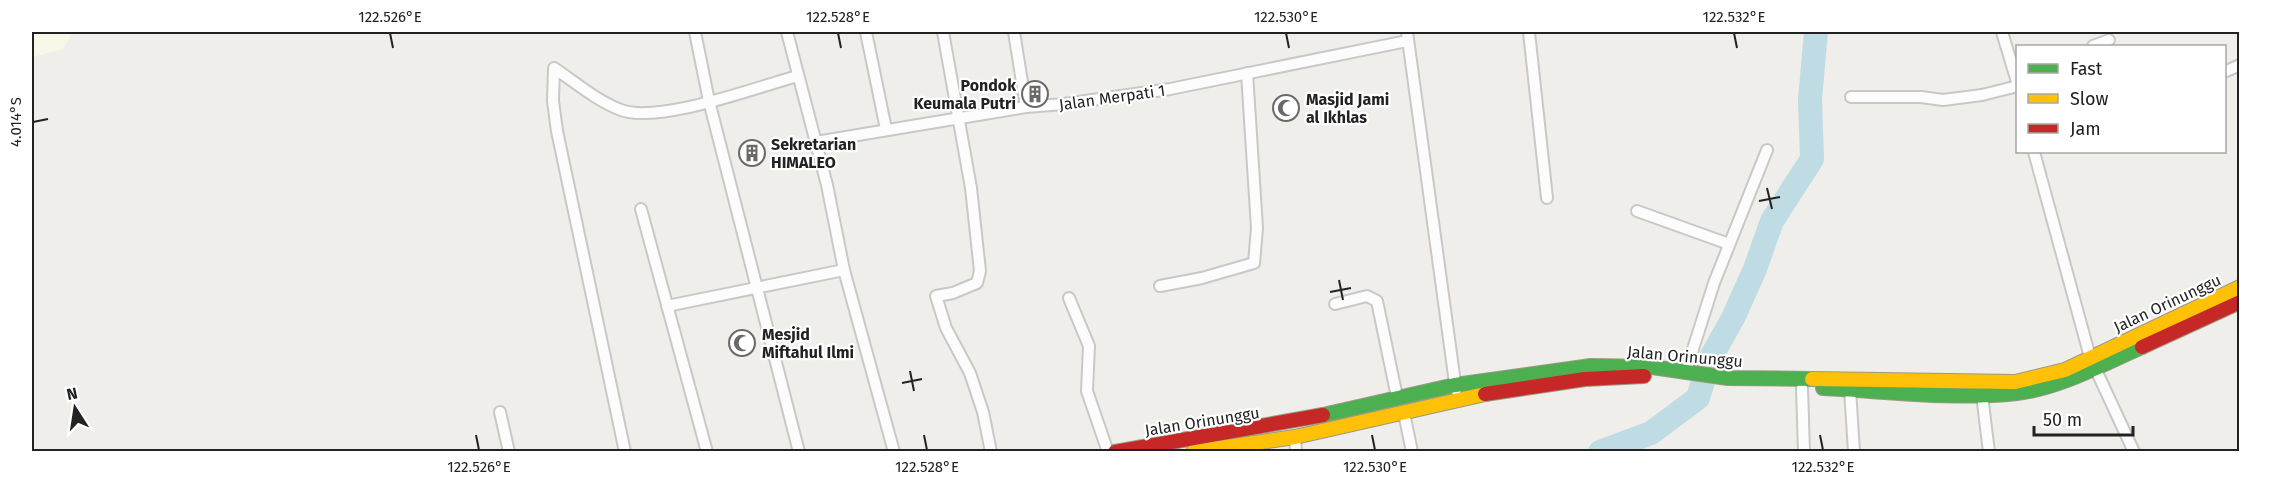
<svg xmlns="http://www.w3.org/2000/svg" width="2271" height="483" viewBox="0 0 2271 483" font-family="'Fira Sans',sans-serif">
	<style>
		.education { fill: #f8f7e8 }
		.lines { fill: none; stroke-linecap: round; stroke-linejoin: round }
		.river { stroke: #bfdbe3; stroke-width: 24 }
		.street-casing { stroke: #c9c8c7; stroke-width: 14 }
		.fast-casing { stroke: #999a82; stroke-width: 16 }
		.slow-casing { stroke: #999a82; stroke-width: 16 }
		.jam-casing { stroke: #999a82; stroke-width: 16 }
		.street { stroke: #fdfcfc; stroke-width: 10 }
		.fast { stroke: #4caf50; stroke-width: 14 }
		.slow { stroke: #ffc107; stroke-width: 14 }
		.jam { stroke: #c62828; stroke-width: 14 }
		.ticks { fill: none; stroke: #222; stroke-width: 2 }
		.labels { text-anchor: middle; stroke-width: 4.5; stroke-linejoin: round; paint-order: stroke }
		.poi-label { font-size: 16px; font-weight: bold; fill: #222; stroke: #fff; text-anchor: start }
		.street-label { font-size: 16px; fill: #222; stroke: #fff }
		.neatline { fill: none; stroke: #222; stroke-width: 2 }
		.ticks-label { font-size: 15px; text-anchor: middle; fill: #222 }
	</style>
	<rect width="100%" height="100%" fill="#f0eeeb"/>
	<!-- education -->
	<polygon class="education" points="32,32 73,32 63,49 32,57"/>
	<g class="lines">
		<!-- river -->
		<polyline class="river" points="1600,452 1651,433 1698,398 1710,359 1733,318 1755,269 1772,221 1812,159 1810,99 1816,32"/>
		<defs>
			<g id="street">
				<polyline points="695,32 709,101 799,452"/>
				<polyline points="787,32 827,185 844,270 894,452"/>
				<polyline points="866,32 886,129"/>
				<polyline points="943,32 971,188 980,271 977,283 953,293 936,296 946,328 970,373 983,412 991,452"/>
				<polyline points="1014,32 1026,107"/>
				<polyline points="1407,32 1456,390"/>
				<polyline points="1529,32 1547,198"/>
				<polyline points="2002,32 2018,85"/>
				<polyline points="2093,46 2109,40"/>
				<polyline points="2224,72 2240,65"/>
				<polyline points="1851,97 1921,97 1943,100 1982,95 2018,86"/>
				<polyline points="816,142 1026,107 1064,104 1170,89 1407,41"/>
				<polyline points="2034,152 2090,357 2134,452"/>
				<polyline points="641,209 707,452"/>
				<polyline points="1637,211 1729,244"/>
				<polyline points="1160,286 1202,278 1254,263 1257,228 1247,73"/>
				<polyline points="1069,298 1089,346 1087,391 1108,452"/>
				<polyline points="1335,304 1367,296 1377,301 1397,397"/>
				<polyline points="667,306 844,270"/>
				<polyline points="1686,371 1714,283 1767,150"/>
				<polyline points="1802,388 1804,452"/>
				<polyline points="1850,389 1854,452"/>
				<polyline points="1982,395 1989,452"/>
				<polyline points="500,412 509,452"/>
				<polyline points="1404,413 1412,452"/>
				<polyline points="1295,437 1296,452"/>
				<path d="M625,452L557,131L553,101L554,68C575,82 597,101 621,110C660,124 756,87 798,76"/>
			</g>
			<g id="fast">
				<path d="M1823,388C1885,391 1955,400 2017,393C2060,388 2103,364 2142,347"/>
				<polyline points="1323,415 1455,385 1591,366 1652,367 1728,378 1812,379"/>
			</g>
			<g id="slow">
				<polyline points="1812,379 2015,382 2065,370 2240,287"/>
				<polyline points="1193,452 1295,437 1485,394"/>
			</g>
			<g id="jam">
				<polyline points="2142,347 2240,302"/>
				<polyline points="1485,394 1585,379 1644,376"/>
				<polyline points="1115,452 1323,415"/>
			</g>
		</defs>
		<!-- street casing -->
		<use href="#street" class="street-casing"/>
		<!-- fast casing -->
		<use href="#fast" class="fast-casing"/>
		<!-- slow casing -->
		<use href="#slow" class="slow-casing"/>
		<!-- jam casing -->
		<use href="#jam" class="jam-casing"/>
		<!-- street -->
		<use href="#street" class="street"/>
		<!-- fast -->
		<use href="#fast" class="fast"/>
		<!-- slow -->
		<use href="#slow" class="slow"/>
		<!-- jam -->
		<use href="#jam" class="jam"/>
	</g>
	<!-- ticks -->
	<path class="ticks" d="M390,33L393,48M838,33L841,48M1286,33L1289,48M1734,33L1737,48M33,122L48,119M1767,188L1772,209M1759,201L1780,197M1339,280L1343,300M1330,292L1351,288M910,371L914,391M902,383L922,379M476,435L479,450M924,435L927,450M1372,435L1375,450M1820,435L1823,450"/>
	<!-- icons -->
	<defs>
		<symbol id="building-ring" viewBox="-11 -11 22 22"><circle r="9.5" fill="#fff" stroke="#6a6968" stroke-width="1.5"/><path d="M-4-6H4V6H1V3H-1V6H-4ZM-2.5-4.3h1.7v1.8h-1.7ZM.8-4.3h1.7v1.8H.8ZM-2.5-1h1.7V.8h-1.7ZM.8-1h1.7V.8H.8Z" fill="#6a6968"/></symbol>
		<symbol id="mosque-ring" viewBox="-11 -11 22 22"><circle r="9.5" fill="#fff" stroke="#6a6968" stroke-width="1.5"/><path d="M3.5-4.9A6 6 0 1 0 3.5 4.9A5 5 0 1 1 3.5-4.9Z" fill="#6a6968"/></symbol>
	</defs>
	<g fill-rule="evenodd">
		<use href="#building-ring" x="1020" y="79" width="30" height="30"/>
		<use href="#mosque-ring" x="1271" y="93" width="30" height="30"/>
		<use href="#building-ring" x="737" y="138" width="30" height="30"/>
		<use href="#mosque-ring" x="727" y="328" width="30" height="30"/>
	</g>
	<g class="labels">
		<!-- poi labels -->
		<g class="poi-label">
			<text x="1016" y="91" text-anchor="end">Pondok<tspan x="1016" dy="18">Keumala Putri</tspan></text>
			<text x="1306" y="105">Masjid Jami<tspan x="1306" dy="18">al Ikhlas</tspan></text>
			<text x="771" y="150">Sekretarian<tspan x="771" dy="18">HIMALEO</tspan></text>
			<text x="762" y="340">Mesjid<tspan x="762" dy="18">Miftahul Ilmi</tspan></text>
		</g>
		<!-- street labels -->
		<g class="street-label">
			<text transform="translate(1112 97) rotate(-8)" y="6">Jalan Merpati 1</text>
			<text transform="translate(2167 303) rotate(-25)" y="6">Jalan Orinunggu</text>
			<text transform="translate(1685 356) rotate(5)" y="6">Jalan Orinunggu</text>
			<text transform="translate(1202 421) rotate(-9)" y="6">Jalan Orinunggu</text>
		</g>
	</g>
	<!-- border -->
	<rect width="2271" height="483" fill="none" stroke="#ffffff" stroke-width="66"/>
	<!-- legend -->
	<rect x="2016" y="45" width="210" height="108" fill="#ffffff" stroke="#a7a7a7" stroke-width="1.5"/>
	<rect x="2028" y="64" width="30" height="9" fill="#4caf50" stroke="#a7a7a7" stroke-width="1.5"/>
	<text x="2070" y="75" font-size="18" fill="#222222">Fast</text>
	<rect x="2028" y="94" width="30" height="9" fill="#ffc107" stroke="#a7a7a7" stroke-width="1.5"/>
	<text x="2070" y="105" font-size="18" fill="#222222">Slow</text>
	<rect x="2028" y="124" width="30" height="9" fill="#c62828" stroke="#a7a7a7" stroke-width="1.5"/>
	<text x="2070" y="135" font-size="18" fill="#222222">Jam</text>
	<!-- north arrow -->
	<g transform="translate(75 408) rotate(348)" stroke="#ffffff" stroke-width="4.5" paint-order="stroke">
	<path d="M0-4.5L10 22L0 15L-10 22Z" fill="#222222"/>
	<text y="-9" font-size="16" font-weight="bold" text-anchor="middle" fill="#222222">N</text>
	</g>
	<!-- scale -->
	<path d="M2034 426v9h99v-9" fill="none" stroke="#222222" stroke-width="3"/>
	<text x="2043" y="426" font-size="18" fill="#222222" stroke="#ffffff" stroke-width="4.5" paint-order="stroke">50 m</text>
	<rect x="33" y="33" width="2205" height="417" class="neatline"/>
	<g class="ticks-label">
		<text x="390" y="22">122.526°E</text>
		<text x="838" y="22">122.528°E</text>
		<text x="1286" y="22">122.530°E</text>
		<text x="1734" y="22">122.532°E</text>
		<text transform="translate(16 122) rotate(-90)" y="5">4.014°S</text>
		<text x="479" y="472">122.526°E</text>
		<text x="927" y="472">122.528°E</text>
		<text x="1375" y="472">122.530°E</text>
		<text x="1823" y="472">122.532°E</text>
	</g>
</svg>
